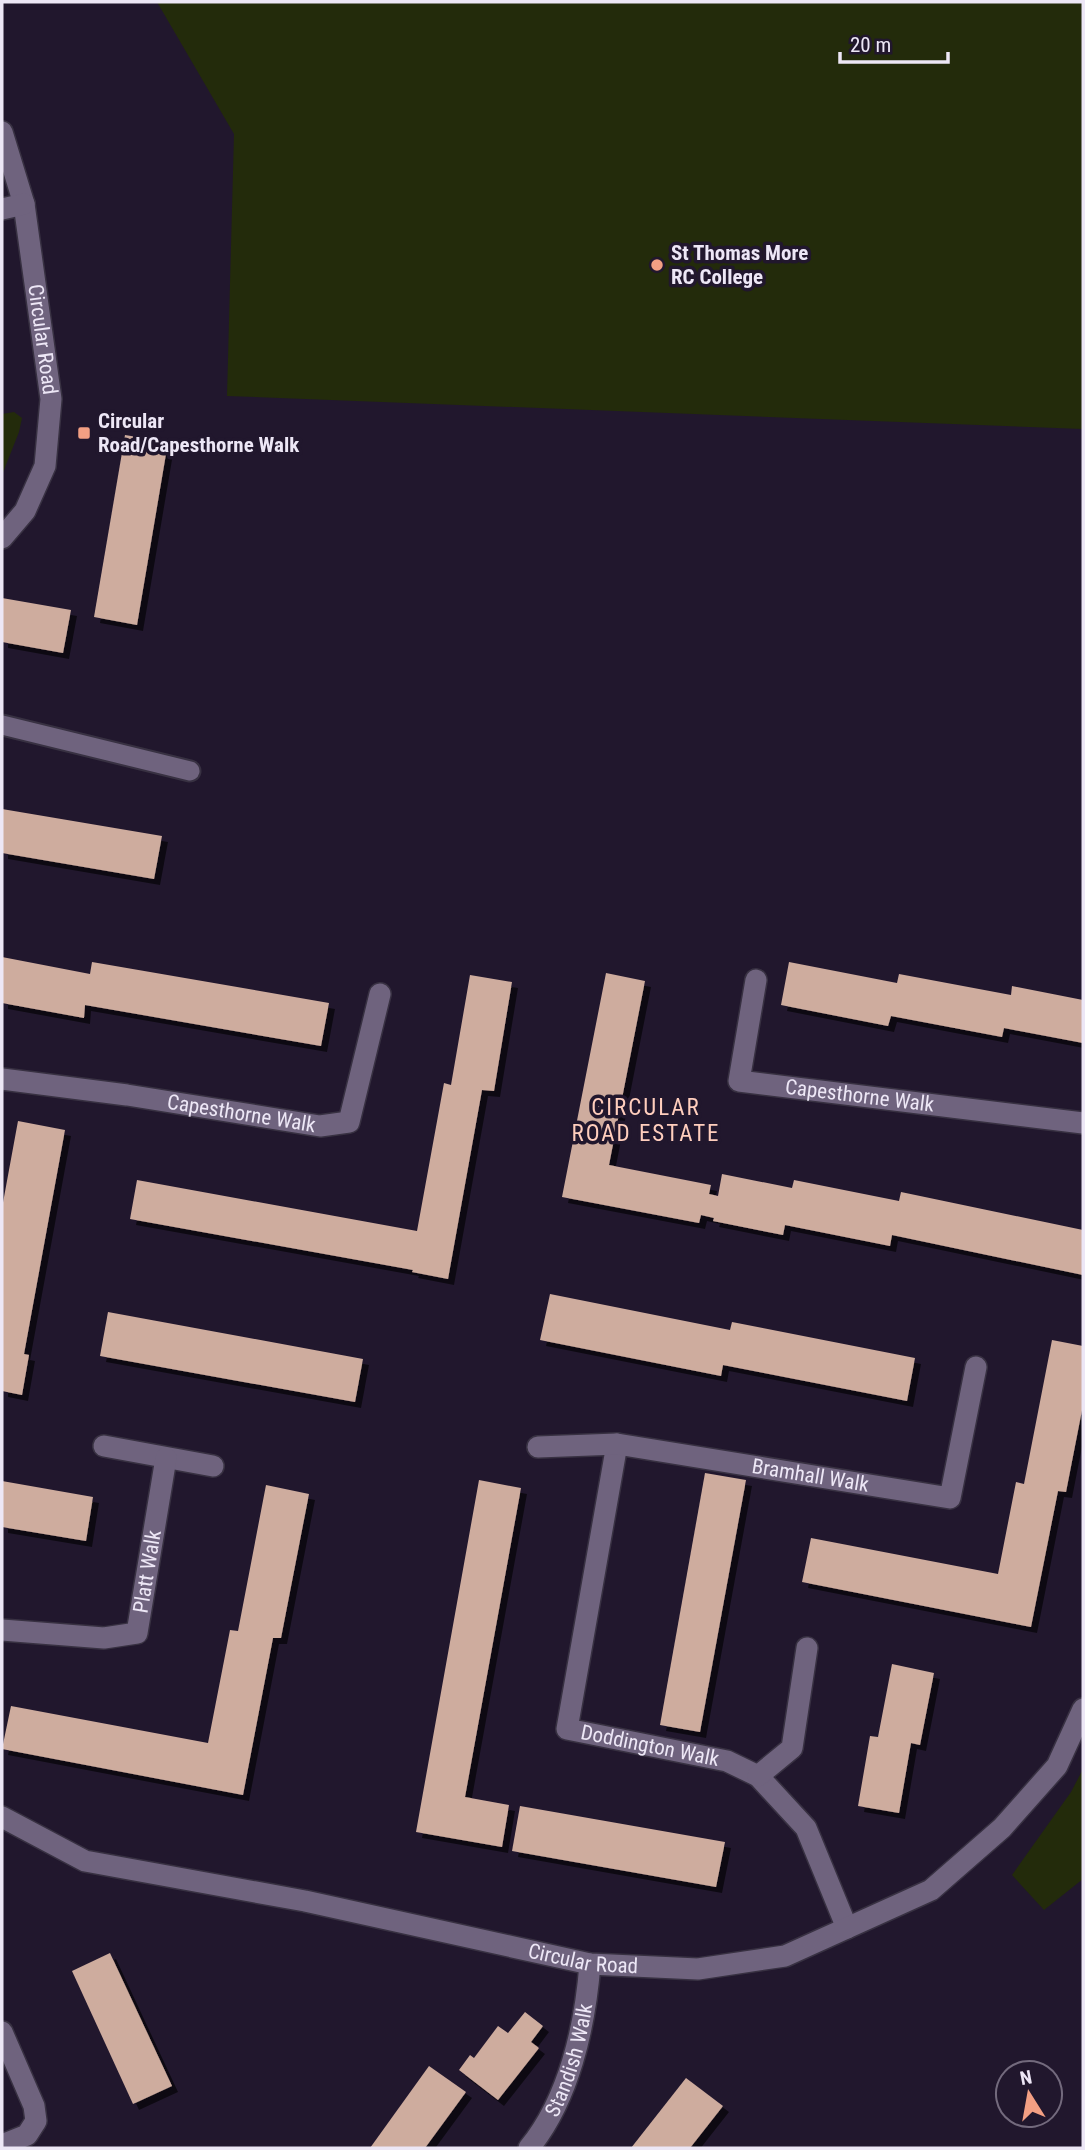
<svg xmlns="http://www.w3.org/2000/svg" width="1085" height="2150" viewBox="0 0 1085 2150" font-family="'Roboto Condensed',sans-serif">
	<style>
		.green { fill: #232b0b }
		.building { fill: #ceac9e; filter: url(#shadow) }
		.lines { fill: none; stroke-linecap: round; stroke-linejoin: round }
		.lane-casing { stroke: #383142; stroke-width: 23 }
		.street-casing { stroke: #383142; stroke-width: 24 }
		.lane { stroke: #6f637e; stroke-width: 19 }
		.street { stroke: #6f637e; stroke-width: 21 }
		.poi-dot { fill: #f39f83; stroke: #21172d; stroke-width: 2.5 }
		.labels { text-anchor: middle; stroke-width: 7; stroke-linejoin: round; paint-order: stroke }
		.poi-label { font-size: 21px; font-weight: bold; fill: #ede7f6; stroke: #21172d; text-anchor: start }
		.street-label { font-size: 21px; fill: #ede7f6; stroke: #21172d }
		.neighbourhood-label { font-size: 23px; letter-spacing: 2px; fill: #ffcebd; stroke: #21172d }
	</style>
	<defs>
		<filter id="shadow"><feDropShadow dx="6" dy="6" stdDeviation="0" flood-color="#0009"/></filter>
	</defs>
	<rect width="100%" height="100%" fill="#21172d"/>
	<!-- green -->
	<g class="green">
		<polygon points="157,2 1083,2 1083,429 227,396 234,134"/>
		<polygon points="14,412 22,418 19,432 2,475 2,414"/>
		<polygon points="1083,1769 1083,1879 1044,1910 1012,1875 1071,1792"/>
	</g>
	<!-- building -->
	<g class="building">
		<polygon points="125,435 168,442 137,625 94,617"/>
		<polygon points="2,598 71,610 63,653 2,642"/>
		<polygon points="2,809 162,836 154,879 2,853"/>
		<polygon points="2,957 90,974 92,962 329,1003 321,1046 85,1005 84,1018 2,1003"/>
		<polygon points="789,962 897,983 899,974 1011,995 1012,986 1083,1000 1083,1043 1004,1028 1002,1037 891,1016 888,1026 781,1005"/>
		<polygon points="606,973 645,981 609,1165 711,1185 709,1194 718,1196 722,1174 792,1188 794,1180 899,1201 901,1192 1083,1230 1083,1275 892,1235 890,1246 785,1225 783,1235 713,1221 714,1218 701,1215 699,1223 562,1197"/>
		<polygon points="470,975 512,982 494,1091 482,1090 448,1279 412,1272 413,1270 130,1219 137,1180 417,1231 444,1083 451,1085"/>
		<polygon points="18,1121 65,1130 24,1354 29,1355 22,1395 2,1391 2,1208"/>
		<polygon points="550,1294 730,1330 732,1322 915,1358 907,1401 723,1365 721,1376 540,1340"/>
		<polygon points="108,1312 363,1359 355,1402 100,1356"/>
		<polygon points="1052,1340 1083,1346 1083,1405 1066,1492 1058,1491 1031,1627 802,1582 811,1538 998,1574 1016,1482 1024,1484"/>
		<polygon points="705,1473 746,1480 700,1732 660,1725"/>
		<polygon points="479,1480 521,1488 465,1797 509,1805 502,1847 416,1832"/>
		<polygon points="2,1481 93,1497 86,1541 2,1527"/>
		<polygon points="266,1485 309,1494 281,1638 273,1638 243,1795 2,1749 11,1706 208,1743 230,1630 238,1631"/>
		<polygon points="892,1664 934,1673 920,1745 911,1743 899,1813 858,1806 870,1736 878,1737"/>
		<polygon points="520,1806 725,1842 716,1887 512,1851"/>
		<polygon points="110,1953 172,2086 133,2104 72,1971"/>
		<polygon points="525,2012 543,2026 531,2042 539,2048 498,2100 459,2070 470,2055 474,2058 498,2026 508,2033"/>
		<polygon points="429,2066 466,2092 425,2148 370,2148"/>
		<polygon points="686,2078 723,2106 690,2148 631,2148"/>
	</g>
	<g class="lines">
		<defs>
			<polyline id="lane" points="2,725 190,771"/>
			<g id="street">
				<path id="s1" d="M2,132L24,204L51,399L45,466L25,511L2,538"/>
				<polyline points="2,209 24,204"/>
				<path id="s2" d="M756,980L739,1081L1083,1123"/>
				<path id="s3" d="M2,1079L127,1095L320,1126L349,1122L380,994"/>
				<path id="s4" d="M617,1444L567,1729L727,1761L758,1776L806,1828L847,1928"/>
				<polyline points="104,1446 213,1466"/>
				<path id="s5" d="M538,1447L617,1444L950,1498L976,1367"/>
				<path id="s6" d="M2,1630L104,1638L137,1633L166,1458"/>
				<polyline points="758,1776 792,1748 807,1648"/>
				<path id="s7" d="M2,1817L85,1861L305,1901L590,1964L698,1969L785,1956L931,1890L1002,1828L1057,1766L1083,1709"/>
				<polyline points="2,2032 34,2106 36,2121 27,2135 2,2145"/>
				<path id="s8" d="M529,2148C569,2099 585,2027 590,1964"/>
			</g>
		</defs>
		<!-- lane casing -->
		<use href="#lane" class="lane-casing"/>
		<!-- street casing -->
		<use href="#street" class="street-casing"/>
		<!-- lane -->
		<use href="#lane" class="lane"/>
		<!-- street -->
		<use href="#street" class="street"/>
	</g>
	<!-- markers -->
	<g class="poi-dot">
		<circle cx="657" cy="265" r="7"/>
		<rect x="77" y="426" width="14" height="14" rx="3.5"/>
	</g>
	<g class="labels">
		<!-- poi labels -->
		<g class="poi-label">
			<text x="671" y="260">St Thomas More<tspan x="671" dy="24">RC College</tspan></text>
			<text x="98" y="428">Circular<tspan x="98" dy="24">Road/Capesthorne Walk</tspan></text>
		</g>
		<!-- street labels -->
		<g class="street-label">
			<text dy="7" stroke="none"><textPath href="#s1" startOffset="212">Circular Road</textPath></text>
			<text dy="7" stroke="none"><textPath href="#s2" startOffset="224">Capesthorne Walk</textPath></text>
			<text dy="7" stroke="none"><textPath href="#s3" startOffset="242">Capesthorne Walk</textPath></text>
			<text dy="7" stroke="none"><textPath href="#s5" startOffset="275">Bramhall Walk</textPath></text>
			<text dy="7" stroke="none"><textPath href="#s6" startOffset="198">Platt Walk</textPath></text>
			<text dy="7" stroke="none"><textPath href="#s4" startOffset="374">Doddington Walk</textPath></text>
			<text dy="7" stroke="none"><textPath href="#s7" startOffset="602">Circular Road</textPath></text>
			<text dy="7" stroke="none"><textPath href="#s8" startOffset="98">Standish Walk</textPath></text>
		</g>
		<!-- neighbourhood labels -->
		<g class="neighbourhood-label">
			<text x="646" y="1115">CIRCULAR<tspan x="646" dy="26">ROAD ESTATE</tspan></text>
		</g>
	</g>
	<!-- border -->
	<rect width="1085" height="2150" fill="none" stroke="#ede7f6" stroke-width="7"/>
	<!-- north arrow -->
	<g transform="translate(1029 2094) rotate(349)"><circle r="33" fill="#21172d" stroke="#736a7d" stroke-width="2"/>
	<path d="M0-5L12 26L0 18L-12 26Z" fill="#f39f83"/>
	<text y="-10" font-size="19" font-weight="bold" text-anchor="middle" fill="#ede7f6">N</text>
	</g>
	<!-- scale -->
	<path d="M840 52v10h108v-10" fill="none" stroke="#ede7f6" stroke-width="3.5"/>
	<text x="850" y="52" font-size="21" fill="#ede7f6" stroke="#21172d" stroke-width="5" paint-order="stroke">20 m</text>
</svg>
